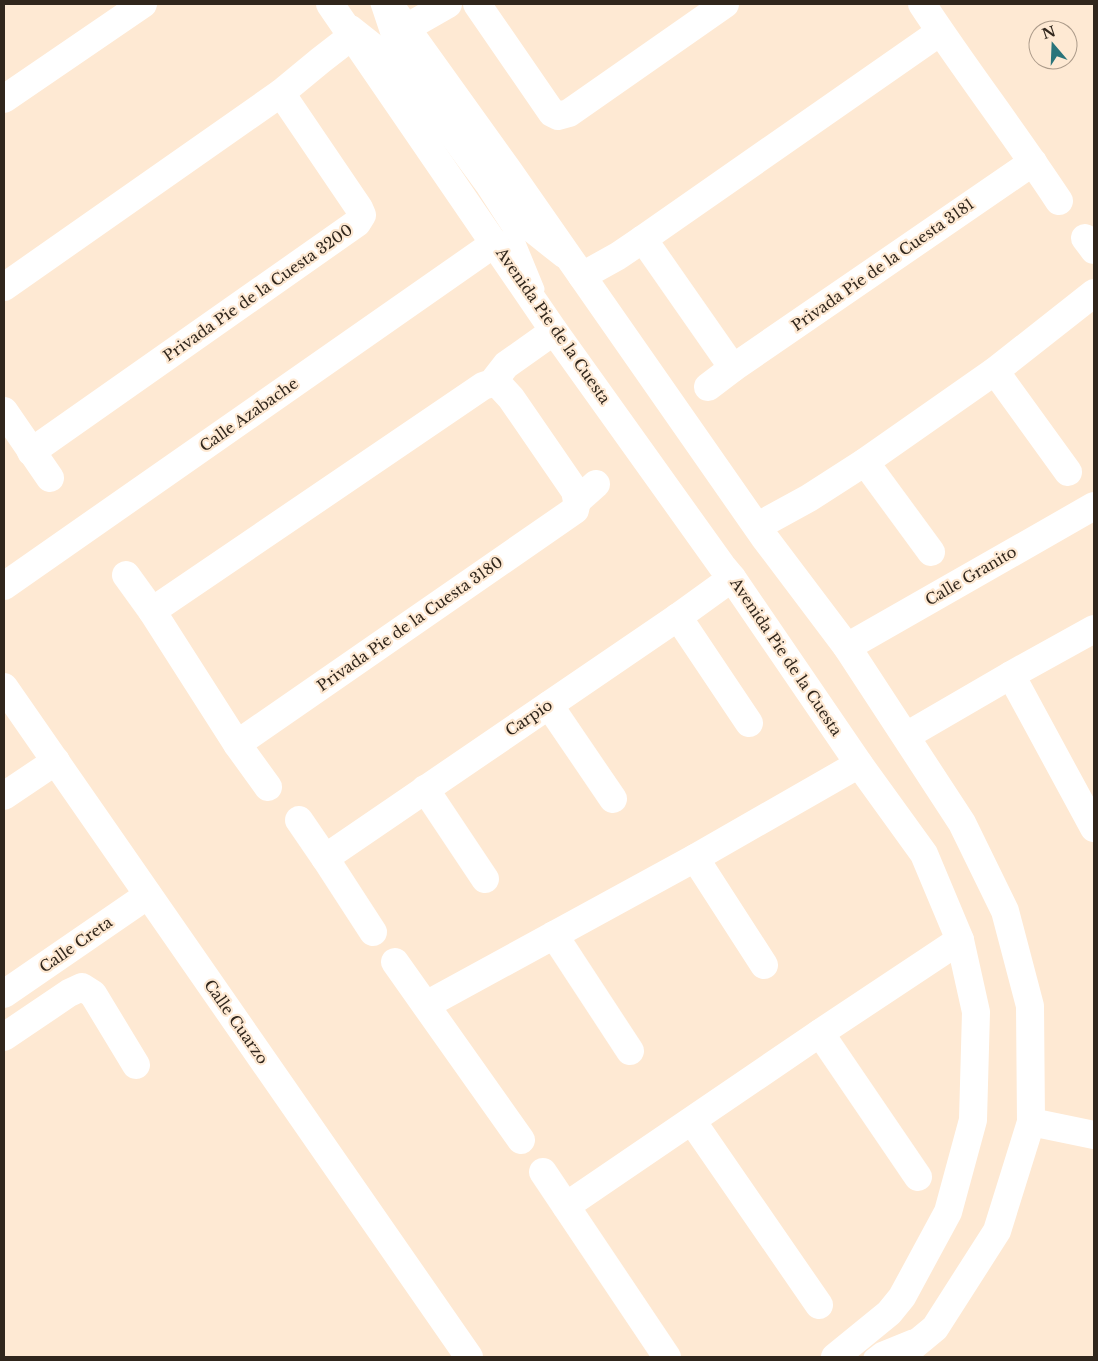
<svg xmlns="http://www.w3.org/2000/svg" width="1098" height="1361" viewBox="0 0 1098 1361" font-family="'Libre Baskerville',serif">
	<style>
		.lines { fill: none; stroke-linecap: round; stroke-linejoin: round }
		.lane { stroke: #fff; stroke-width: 15 }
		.street { stroke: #fff; stroke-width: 28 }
		.secondary { stroke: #fff; stroke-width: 28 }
		.labels { text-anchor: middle; stroke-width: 4.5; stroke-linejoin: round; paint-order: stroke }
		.street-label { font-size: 15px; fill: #30261c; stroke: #fee9d3 }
	</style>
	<rect width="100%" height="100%" fill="#fee9d3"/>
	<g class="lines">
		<!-- lane -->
		<g class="lane">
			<polyline points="378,4 388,34 493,181 527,233 561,260"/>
			<polyline points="353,23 377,42 483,187 516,238 537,289"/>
			<polyline points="871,1357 880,1350 912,1337"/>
		</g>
		<!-- street -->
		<g class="street">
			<polyline points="477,4 552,113 558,116 569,113 725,4"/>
			<path d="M922,4C966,71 1015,134 1059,201"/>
			<polyline points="406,28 448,4"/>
			<polyline points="4,99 143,4"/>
			<polyline points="1085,238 1094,250"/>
			<polyline points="643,239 733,368"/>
			<polyline points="582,276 618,256 643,239 940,32"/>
			<polyline points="4,287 281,93 321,60 352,36"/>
			<polyline points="995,371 1068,472"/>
			<polyline points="708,387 733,368 1033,162"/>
			<polyline points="4,411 50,478"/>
			<polyline points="31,452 357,223 362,215 359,208 281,93"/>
			<polyline points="865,462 931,552"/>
			<polyline points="577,501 596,484"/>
			<polyline points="758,526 809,498 865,462 995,371 1094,293"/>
			<polyline points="126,575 152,611"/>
			<polyline points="4,586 495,243"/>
			<polyline points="678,617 749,723"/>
			<polyline points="847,647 1094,506"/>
			<polyline points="1011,675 1094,828"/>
			<polyline points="4,687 469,1357"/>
			<polyline points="549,705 613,799"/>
			<polyline points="906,736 1011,675 1094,629"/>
			<polyline points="237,744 575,510 577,501 575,491 511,398 499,385 492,383"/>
			<polyline points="268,787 237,744 152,611 483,386 492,383 506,365 554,331"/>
			<polyline points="425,789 485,879"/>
			<polyline points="4,796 56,761"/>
			<polyline points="299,820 325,858 373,932"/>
			<polyline points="325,858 678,617 732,578"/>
			<polyline points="695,858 764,965"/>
			<polyline points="554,935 630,1051"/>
			<polyline points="395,962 521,1140"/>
			<polyline points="4,994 148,895"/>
			<polyline points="426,1005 695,858 859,764"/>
			<polyline points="820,1033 918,1177"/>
			<polyline points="4,1037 69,993 82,987 93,994 136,1065"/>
			<polyline points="692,1121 819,1305"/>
			<polyline points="1031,1122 1094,1135"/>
			<polyline points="543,1172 667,1357"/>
			<polyline points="566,1206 820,1033 960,940"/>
		</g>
		<!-- secondary -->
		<g class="secondary">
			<polyline points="330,4 554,331 722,566 732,578 859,764 924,854 960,940 976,1012 973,1120 948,1212 902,1297 889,1313 835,1357"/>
			<polyline points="389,4 508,170 764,537 847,647 962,823 1005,911 1030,1006 1031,1122 997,1231 935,1328 900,1357"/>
		</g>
	</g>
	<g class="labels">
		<!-- street labels -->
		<g class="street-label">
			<text transform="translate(883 265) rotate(-35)" y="5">Privada Pie de la Cuesta 3181</text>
			<text transform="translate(258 293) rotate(-35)" y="5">Privada Pie de la Cuesta 3200</text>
			<text transform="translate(553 326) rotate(55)" y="5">Avenida Pie de la Cuesta</text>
			<text transform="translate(249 415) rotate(-35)" y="5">Calle Azabache</text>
			<text transform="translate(971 576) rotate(-30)" y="5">Calle Granito</text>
			<text transform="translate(410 624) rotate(-35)" y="5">Privada Pie de la Cuesta 3180</text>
			<text transform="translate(786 657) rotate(56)" y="5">Avenida Pie de la Cuesta</text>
			<text transform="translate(529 718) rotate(-34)" y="5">Carpio</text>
			<text transform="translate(76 945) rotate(-35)" y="5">Calle Creta</text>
			<text transform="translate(236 1022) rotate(55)" y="5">Calle Cuarzo</text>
		</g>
	</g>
	<!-- border -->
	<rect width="1098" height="1361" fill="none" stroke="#30261c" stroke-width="10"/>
	<!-- north arrow -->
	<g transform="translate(1053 45) rotate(341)"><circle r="24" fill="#fee9d3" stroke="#ac9b8a"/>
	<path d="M0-4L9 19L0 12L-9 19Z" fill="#2a747a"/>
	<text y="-8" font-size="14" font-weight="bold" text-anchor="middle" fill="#30261c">N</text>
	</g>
</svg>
